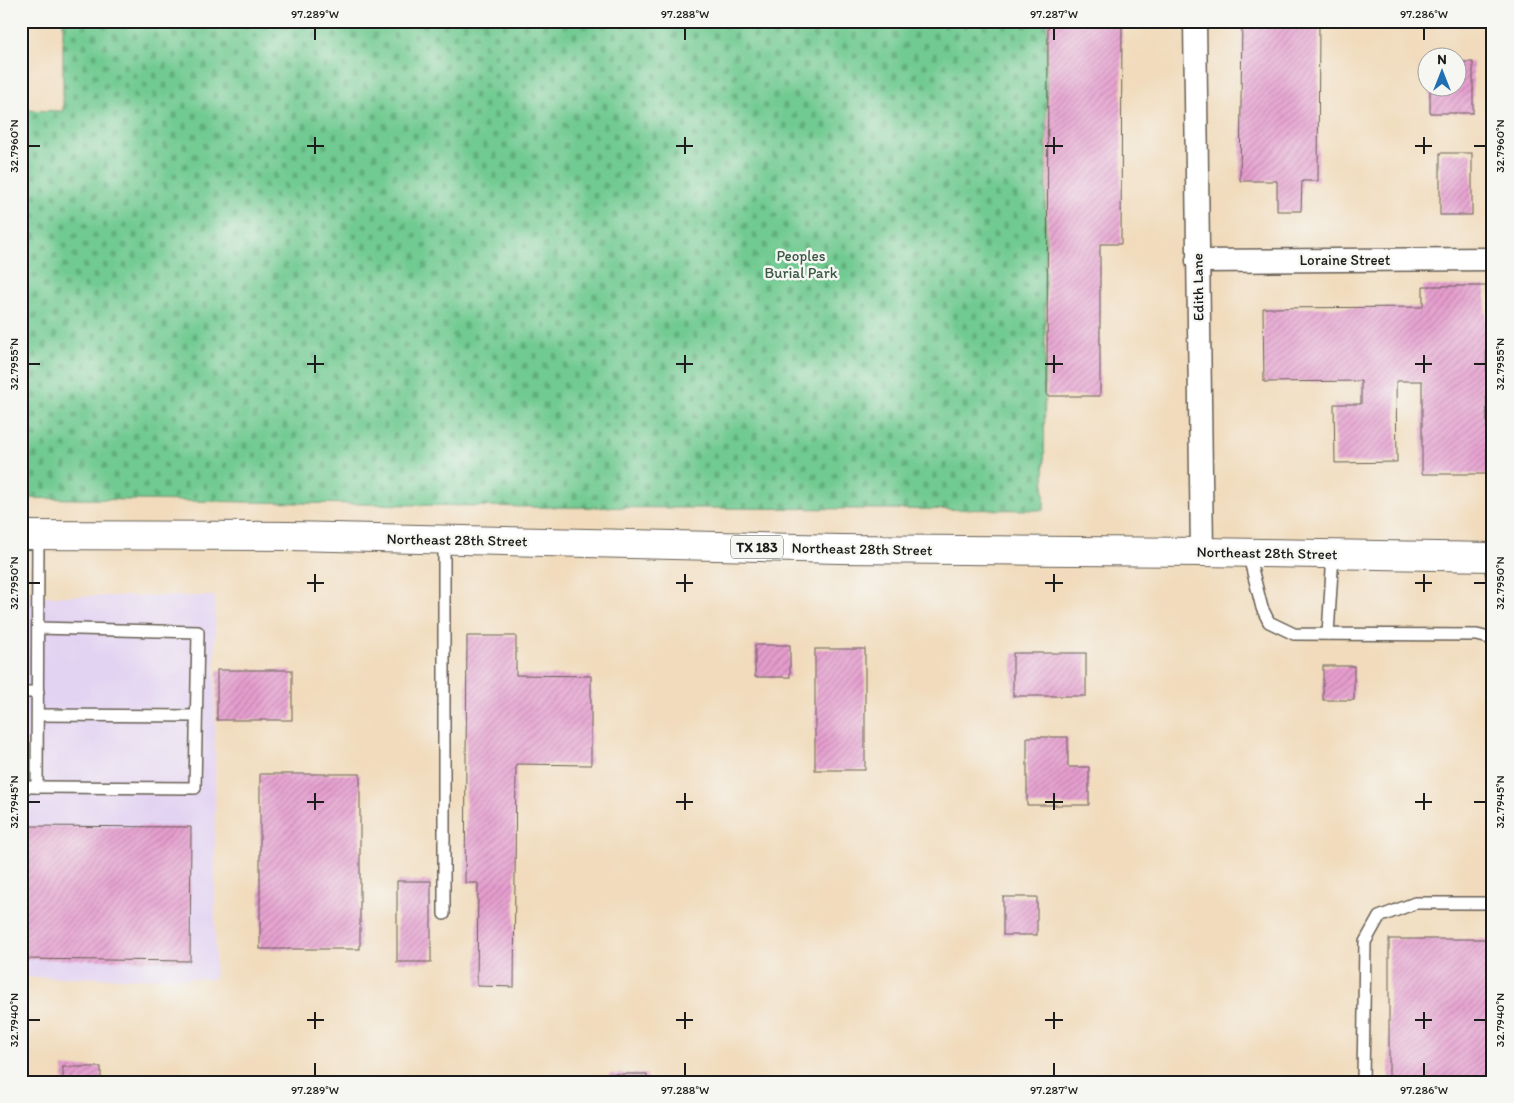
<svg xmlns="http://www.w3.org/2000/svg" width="1514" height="1103" viewBox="0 0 1514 1103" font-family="Itim,sans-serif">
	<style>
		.built { fill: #e3d3f2 }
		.cemetery { fill: url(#cemetery-stones); stroke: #467356 }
		.building { fill: url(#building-hatch) }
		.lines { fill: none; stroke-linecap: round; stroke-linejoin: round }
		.service-casing { stroke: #675f54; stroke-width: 14 }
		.minor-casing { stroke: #675f54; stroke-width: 25 }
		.primary-casing { stroke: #675f54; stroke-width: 30 }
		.service { stroke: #fff; stroke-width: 11 }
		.minor { stroke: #fff; stroke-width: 22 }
		.primary { stroke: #fff; stroke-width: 28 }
		.ticks { fill: none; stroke: #1c1c1c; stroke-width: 2 }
		.labels { text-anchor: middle; stroke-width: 5; stroke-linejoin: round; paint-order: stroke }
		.shield { fill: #f6f6f2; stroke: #5d5d5c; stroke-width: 1 }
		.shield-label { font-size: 14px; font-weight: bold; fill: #1c1c1c }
		.park-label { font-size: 15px; fill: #3a5945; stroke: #f6f6f2 }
		.street-label { font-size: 15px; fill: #1c1c1c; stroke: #f6f6f2 }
		.neatline { fill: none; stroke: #1c1c1c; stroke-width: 2 }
		.ticks-label { font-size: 12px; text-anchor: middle; fill: #1c1c1c }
	</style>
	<defs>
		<pattern id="cemetery-stones" width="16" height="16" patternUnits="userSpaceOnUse" patternTransform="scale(1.25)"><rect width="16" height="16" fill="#71ca91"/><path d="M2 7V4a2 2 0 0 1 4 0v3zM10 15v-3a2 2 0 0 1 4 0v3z" fill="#61ad7c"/></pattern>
		<pattern id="building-hatch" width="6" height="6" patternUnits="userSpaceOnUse" patternTransform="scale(1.25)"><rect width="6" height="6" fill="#e69ecf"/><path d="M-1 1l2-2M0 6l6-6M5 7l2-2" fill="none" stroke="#ba80a7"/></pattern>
	</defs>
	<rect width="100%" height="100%" fill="#f6f6f2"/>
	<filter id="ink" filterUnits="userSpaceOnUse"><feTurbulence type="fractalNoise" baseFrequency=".02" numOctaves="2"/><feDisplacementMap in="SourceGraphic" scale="10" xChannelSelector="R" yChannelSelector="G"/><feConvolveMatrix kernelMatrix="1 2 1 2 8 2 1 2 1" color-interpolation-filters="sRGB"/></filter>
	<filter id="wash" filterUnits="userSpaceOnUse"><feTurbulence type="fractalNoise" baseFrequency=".0096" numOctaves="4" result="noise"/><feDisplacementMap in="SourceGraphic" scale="20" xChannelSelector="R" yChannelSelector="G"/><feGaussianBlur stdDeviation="1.12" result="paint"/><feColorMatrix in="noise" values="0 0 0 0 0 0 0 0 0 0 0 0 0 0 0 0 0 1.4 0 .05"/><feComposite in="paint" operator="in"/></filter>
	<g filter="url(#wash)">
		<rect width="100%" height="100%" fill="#f1dbbc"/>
		<!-- built -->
		<polygon class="built" points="21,596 215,596 215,979 21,977"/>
		<!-- cemetery -->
		<polygon class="cemetery" points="63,21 1047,21 1044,510 530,507 21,498 21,110 63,111"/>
		<g id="blocks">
			<!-- building -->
			<g class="building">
				<polygon points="1048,21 1122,21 1121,244 1100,244 1100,396 1047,396"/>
				<polygon points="1242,21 1319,21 1318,181 1302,181 1301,211 1277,211 1277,181 1240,181"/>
				<polygon points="1456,62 1473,62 1473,113 1430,113 1430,88 1456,88"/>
				<rect x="1440" y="153" width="32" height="62"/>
				<polygon points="1423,286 1486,286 1487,474 1422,474 1422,381 1396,381 1397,462 1335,463 1334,404 1361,404 1361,381 1264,382 1263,308 1423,307"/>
				<polygon points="467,636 516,636 516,675 591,676 591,765 516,764 514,987 477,986 478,883 465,883"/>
				<rect x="755" y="645" width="35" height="32"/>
				<rect x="815" y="649" width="50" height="121"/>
				<rect x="1013" y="653" width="73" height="43"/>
				<rect x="1323" y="666" width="31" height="34"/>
				<rect x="217" y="670" width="75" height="50"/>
				<polygon points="1027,737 1068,737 1068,767 1089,767 1089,805 1027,805"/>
				<rect x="260" y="774" width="100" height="175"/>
				<polygon points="21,826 191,827 190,961 21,959"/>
				<rect x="397" y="881" width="34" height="81"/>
				<rect x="1003" y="897" width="34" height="38"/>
				<rect x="1389" y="939" width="104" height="143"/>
				<rect x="63" y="1067" width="38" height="15"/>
				<rect x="609" y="1074" width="38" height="8"/>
			</g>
		</g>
	</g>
	<g filter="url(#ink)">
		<use href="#blocks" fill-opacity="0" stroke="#675f54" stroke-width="1"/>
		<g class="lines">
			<defs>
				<g id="service">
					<polyline points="1248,553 1262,608 1269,622 1294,634 1477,635 1493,639"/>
					<polyline points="1489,557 1493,580"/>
					<polyline points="1328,634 1333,554"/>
					<polyline points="21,692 38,692"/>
					<polyline points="38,715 196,716"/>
					<polyline points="21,787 37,787 38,535"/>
					<polyline points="37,787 195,788 198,632 38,628"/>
					<polyline points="444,914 444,540"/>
					<polyline points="1363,1082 1365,942 1379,917 1415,903 1493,903"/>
				</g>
				<g id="minor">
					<polyline points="1195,21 1202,552"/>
					<polyline points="1197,261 1493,259"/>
				</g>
				<polyline id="primary" points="21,535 290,536 839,549 1202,552 1493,557"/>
			</defs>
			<!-- service casing -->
			<use href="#service" class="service-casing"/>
			<!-- minor casing -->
			<use href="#minor" class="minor-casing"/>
			<!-- primary casing -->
			<use href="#primary" class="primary-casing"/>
			<!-- service -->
			<use href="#service" class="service"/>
			<!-- minor -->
			<use href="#minor" class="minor"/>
			<!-- primary -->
			<use href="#primary" class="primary"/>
		</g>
	</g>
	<!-- ticks -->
	<path class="ticks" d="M315,28V40M685,28V40M1054,28V40M1424,28V40M315,137V154M685,137V154M1054,137V154M1424,137V154M28,146H40M307,146H324M676,146H693M1045,146H1063M1415,146H1432M1474,146H1486M315,355V373M685,355V373M1054,355V373M1424,355V373M28,364H40M307,364H324M676,364H693M1045,364H1063M1415,364H1432M1474,364H1486M315,574V592M685,574V592M1054,574V592M1424,574V592M28,583H40M307,583H324M676,583H693M1045,583H1063M1415,583H1432M1474,583H1486M315,793V810M685,793V810M1054,793V810M1424,793V810M28,802H40M307,802H324M676,802H693M1045,802H1063M1415,802H1432M1474,802H1486M315,1012V1029M685,1012V1029M1054,1012V1029M1424,1012V1029M28,1020H40M307,1020H324M676,1020H693M1045,1020H1063M1415,1020H1432M1474,1020H1486M315,1063V1076M685,1063V1076M1054,1063V1076M1424,1063V1076"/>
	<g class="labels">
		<!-- shield labels -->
		<rect class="shield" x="731" y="535.5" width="52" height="23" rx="4"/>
		<g class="shield-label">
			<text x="757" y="552">TX 183</text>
		</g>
		<!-- park labels -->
		<g class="park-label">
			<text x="801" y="261">Peoples<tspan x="801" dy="17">Burial Park</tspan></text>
		</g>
		<!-- street labels -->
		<g class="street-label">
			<text x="1345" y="265">Loraine Street</text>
			<text transform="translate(1198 287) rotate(-91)" y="5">Edith Lane</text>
			<text transform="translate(457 540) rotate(1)" y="5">Northeast 28th Street</text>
			<text transform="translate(862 549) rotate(1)" y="5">Northeast 28th Street</text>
			<text transform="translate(1267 553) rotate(1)" y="5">Northeast 28th Street</text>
		</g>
	</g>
	<!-- margin -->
	<rect width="1514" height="1103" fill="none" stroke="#f6f6f2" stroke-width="55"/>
	<!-- north arrow -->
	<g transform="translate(1442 72)"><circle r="24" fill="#f6f6f2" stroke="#9f9f9c"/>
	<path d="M0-4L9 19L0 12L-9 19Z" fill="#1f6fb2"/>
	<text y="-8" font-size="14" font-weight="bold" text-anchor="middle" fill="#1c1c1c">N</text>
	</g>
	<rect x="28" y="28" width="1458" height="1048" class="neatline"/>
	<g class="ticks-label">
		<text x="315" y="18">97.289°W</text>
		<text x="685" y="18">97.288°W</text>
		<text x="1054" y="18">97.287°W</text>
		<text x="1424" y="18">97.286°W</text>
		<text transform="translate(14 146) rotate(-90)" y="4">32.7960°N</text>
		<text transform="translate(1500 146) rotate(-90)" y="4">32.7960°N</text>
		<text transform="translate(14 364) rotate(-90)" y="4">32.7955°N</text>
		<text transform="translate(1500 364) rotate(-90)" y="4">32.7955°N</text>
		<text transform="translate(14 583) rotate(-90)" y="4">32.7950°N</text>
		<text transform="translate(1500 583) rotate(-90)" y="4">32.7950°N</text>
		<text transform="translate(14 802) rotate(-90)" y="4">32.7945°N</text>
		<text transform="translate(1500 802) rotate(-90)" y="4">32.7945°N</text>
		<text transform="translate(14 1020) rotate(-90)" y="4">32.7940°N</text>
		<text transform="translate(1500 1020) rotate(-90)" y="4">32.7940°N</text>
		<text x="315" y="1094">97.289°W</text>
		<text x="685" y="1094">97.288°W</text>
		<text x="1054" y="1094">97.287°W</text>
		<text x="1424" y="1094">97.286°W</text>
	</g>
</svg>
